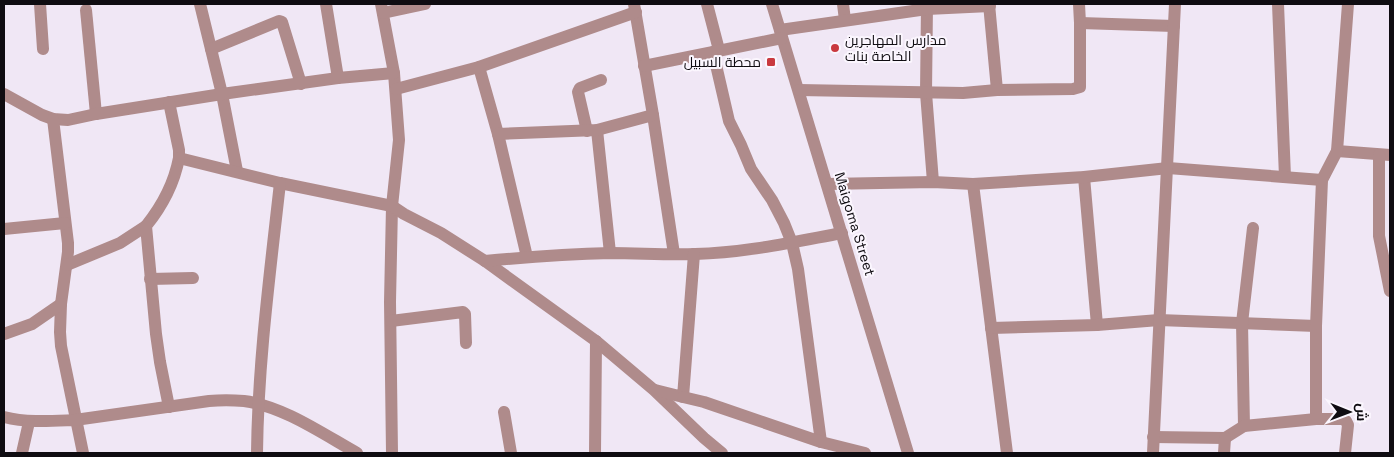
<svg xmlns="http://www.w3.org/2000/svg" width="1394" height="457" viewBox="0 0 1394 457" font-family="'Space Grotesk',Cairo,sans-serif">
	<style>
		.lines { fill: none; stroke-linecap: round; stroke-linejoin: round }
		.minor { stroke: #af8b8b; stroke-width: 12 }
		.poi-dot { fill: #c9393f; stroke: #fbf6fe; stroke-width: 2 }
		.labels { text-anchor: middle; stroke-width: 4; stroke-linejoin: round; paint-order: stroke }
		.poi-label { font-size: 14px; fill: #0f0c11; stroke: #fbf6fe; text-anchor: start }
		.street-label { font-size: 14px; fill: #0f0c11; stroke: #fbf6fe }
	</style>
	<rect width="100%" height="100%" fill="#f0e7f5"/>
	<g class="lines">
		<!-- minor -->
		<g class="minor">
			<polyline points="40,4 43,49"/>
			<polyline points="200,4 222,94 237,171"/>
			<polyline points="326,4 338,78"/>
			<polyline points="381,4 394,73 399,140 392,206 390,302 392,453"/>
			<polyline points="634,4 653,115 674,254"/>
			<polyline points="707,4 719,50"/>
			<polyline points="772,4 908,453"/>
			<polyline points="843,4 845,20"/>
			<polyline points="927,4 926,93 933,182"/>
			<polyline points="989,4 997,90"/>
			<polyline points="1278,4 1285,177"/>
			<polyline points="86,10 96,114"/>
			<polyline points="383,13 425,4"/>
			<polyline points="1080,23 1174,26"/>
			<polyline points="780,30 927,9 990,6"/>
			<polyline points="211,49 279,21 282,22 301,84"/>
			<polyline points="713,52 729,121 741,145 751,169 772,200 784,223 792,243 798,269 821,442"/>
			<polyline points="644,66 782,38"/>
			<polyline points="479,67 498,134 527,257"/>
			<polyline points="396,89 479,67 636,12"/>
			<polyline points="799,90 963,93 997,90 1073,89 1080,87 1080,23 1079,4"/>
			<polyline points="4,94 42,115 53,119 68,120 96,114 222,94 338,78 394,73"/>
			<polyline points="169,102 179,150 179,158 280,183 392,206 404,214 441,233 485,261 596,341 654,390 704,438 722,453"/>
			<polyline points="53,119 68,243 68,252 61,304 60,332 61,346 83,453"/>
			<polyline points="597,130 610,253"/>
			<polyline points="587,131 578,92 580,88 601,80"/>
			<polyline points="498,134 597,130 653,115"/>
			<polyline points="1337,151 1390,155"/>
			<polyline points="1379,155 1379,236 1390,291"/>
			<polyline points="1084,177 1097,325"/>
			<polyline points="827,184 933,182 973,184 1084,177 1168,168 1322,180"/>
			<polyline points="973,184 1007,453"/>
			<polyline points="4,229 65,223"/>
			<path d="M485,261C527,257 569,254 611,253C639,253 667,255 695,254C744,253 793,242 842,233"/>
			<polyline points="67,265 120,243 146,226"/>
			<polyline points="150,279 193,278"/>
			<polyline points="391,321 463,312 465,314 466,343"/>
			<polyline points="991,328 1097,325 1159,320 1316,326"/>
			<polyline points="4,334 32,324 61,304"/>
			<polyline points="655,390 683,397 694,254"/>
			<polyline points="683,397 704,402 821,442 865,453"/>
			<path d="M169,407L160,362L156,334L146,226C163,205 174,184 179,158"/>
			<polyline points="504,412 511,453"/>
			<path d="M4,417C28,423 51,421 75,420L209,401C220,400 232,400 244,401C283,406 323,434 357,453"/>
			<polyline points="1316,419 1316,326 1322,180 1337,151 1348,4"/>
			<polyline points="1244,426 1242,323 1253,228"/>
			<polyline points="1153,437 1225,438 1244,426 1316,419 1342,419 1346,421 1348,425 1345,453"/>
			<polyline points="22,453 29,422"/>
			<path d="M257,453C258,363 270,273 280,183"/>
			<polyline points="595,453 596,341"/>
			<polyline points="1153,453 1175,4"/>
			<polyline points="1224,453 1225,438"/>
		</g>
	</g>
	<!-- markers -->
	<g class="poi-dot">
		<circle cx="835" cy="48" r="5"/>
		<rect x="766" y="57" width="10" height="10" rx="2.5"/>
	</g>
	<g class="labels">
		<!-- poi labels -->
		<g class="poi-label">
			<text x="845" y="45">مدارس المهاجرين<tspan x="845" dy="16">الخاصة بنات</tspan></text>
			<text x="761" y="67" text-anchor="end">محطة السبيل</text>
		</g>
		<!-- street labels -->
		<g class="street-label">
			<text transform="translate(855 224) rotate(73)" y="5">Maigoma Street</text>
		</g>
	</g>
	<!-- border -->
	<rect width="1394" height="457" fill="none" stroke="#0f0c11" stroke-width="10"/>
	<!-- north arrow -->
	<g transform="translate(1349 412) rotate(91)" stroke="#fbf6fe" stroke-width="4" paint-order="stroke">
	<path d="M0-4L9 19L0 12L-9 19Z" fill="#0f0c11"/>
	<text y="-8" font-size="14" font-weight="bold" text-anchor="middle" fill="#0f0c11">ش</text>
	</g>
</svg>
